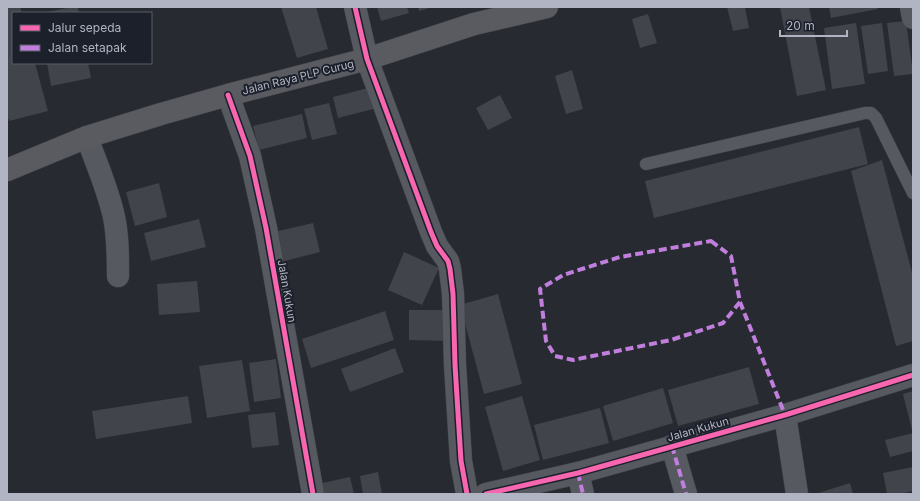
<svg xmlns="http://www.w3.org/2000/svg" width="920" height="501" viewBox="0 0 920 501" font-family="Inter,sans-serif">
	<style>
		.building { fill: #41444a }
		.lines { fill: none; stroke-linecap: round; stroke-linejoin: round }
		.service-casing { stroke: #42454a; stroke-width: 13 }
		.minor-casing { stroke: #42454a; stroke-width: 23 }
		.primary-casing { stroke: #45474e; stroke-width: 23 }
		.service { stroke: #565960; stroke-width: 12 }
		.minor { stroke: #565960; stroke-width: 22 }
		.primary { stroke: #595b61; stroke-width: 22 }
		.quiet { stroke: #c07fdc; stroke-width: 4; stroke-dasharray: 8 4; stroke-linecap: butt }
		.cycleway-casing { stroke: #1c202b; stroke-width: 8 }
		.cycleway { stroke: #f766af; stroke-width: 5 }
		.labels { text-anchor: middle; stroke-width: 4; stroke-linejoin: round; paint-order: stroke }
		.street-label { font-size: 11px; fill: #b1b5c3; stroke: #1c202b }
	</style>
	<rect width="100%" height="100%" fill="#272a31"/>
	<!-- building -->
	<g class="building">
		<polygon points="7,7 20,7 22,13 13,13 13,63 35,63 48,111 9,121 7,114"/>
		<polygon points="71,7 78,7 79,13 43,13"/>
		<polygon points="281,7 316,7 328,49 297,58"/>
		<polygon points="377,7 407,7 409,13 381,21"/>
		<polygon points="418,7 433,7 419,11"/>
		<polygon points="727,7 745,7 749,28 733,31"/>
		<polygon points="780,7 809,7 826,90 797,96"/>
		<polygon points="829,7 877,7 878,9 831,18"/>
		<polygon points="648,14 657,43 640,48 632,19"/>
		<polygon points="906,21 913,74 894,76 887,23"/>
		<polygon points="856,23 865,84 832,89 824,28"/>
		<polygon points="882,23 888,71 868,74 861,26"/>
		<polygon points="47,63 88,63 91,78 51,86"/>
		<polygon points="572,70 583,109 566,114 555,76"/>
		<polygon points="372,87 377,108 338,118 333,97"/>
		<polygon points="500,95 512,118 488,130 476,108"/>
		<polygon points="329,103 337,134 312,140 304,109"/>
		<polygon points="302,114 307,138 259,150 253,126"/>
		<polygon points="859,127 868,164 654,218 645,181"/>
		<polygon points="882,160 913,276 913,341 896,346 851,171"/>
		<polygon points="159,183 167,217 135,226 126,192"/>
		<polygon points="199,219 206,247 151,261 144,233"/>
		<polygon points="313,223 320,252 281,262 274,232"/>
		<polygon points="404,252 439,268 422,305 388,290"/>
		<polygon points="197,281 200,312 159,315 157,284"/>
		<polygon points="498,294 522,384 484,394 460,305"/>
		<polygon points="409,310 449,310 449,341 409,340"/>
		<polygon points="385,311 394,340 311,368 302,339"/>
		<polygon points="395,348 404,372 350,392 341,369"/>
		<polygon points="276,359 281,398 254,402 249,363"/>
		<polygon points="242,360 250,411 207,418 199,366"/>
		<polygon points="749,367 759,404 678,426 668,390"/>
		<polygon points="663,388 673,423 613,441 603,406"/>
		<polygon points="913,391 913,430 912,430 903,394"/>
		<polygon points="188,396 192,423 96,439 92,411"/>
		<polygon points="522,396 540,460 503,471 485,407"/>
		<polygon points="600,408 609,443 543,460 534,425"/>
		<polygon points="275,412 279,445 252,448 248,415"/>
		<polygon points="913,433 913,451 890,457 885,440"/>
		<polygon points="913,467 913,491 900,494 887,494 883,473"/>
		<polygon points="378,472 382,494 363,494 360,476"/>
		<polygon points="350,477 354,494 320,494 318,484"/>
		<polygon points="850,483 853,494 815,494"/>
	</g>
	<g class="lines">
		<defs>
			<polyline id="service" points="646,164 865,113 871,113 876,118 913,193"/>
			<g id="minor">
				<polyline points="355,7 367,59 431,232 437,246 448,261 450,269 453,294 455,365 461,461 467,494"/>
				<polyline points="911,7 913,18"/>
				<polyline points="228,95 250,156 266,228 313,494"/>
				<path d="M87,137C96,163 108,189 114,217C118,236 118,256 118,276"/>
				<polyline points="785,415 797,494"/>
				<polyline points="672,446 686,494"/>
				<polyline points="578,473 583,494"/>
				<polyline points="486,494 578,473 785,415 913,375"/>
			</g>
			<polyline id="primary" points="7,170 87,137 161,114 228,95 367,59 474,24 547,7"/>
		</defs>
		<!-- service casing -->
		<use href="#service" class="service-casing"/>
		<!-- minor casing -->
		<use href="#minor" class="minor-casing"/>
		<!-- primary casing -->
		<use href="#primary" class="primary-casing"/>
		<!-- service -->
		<use href="#service" class="service"/>
		<!-- minor -->
		<use href="#minor" class="minor"/>
		<!-- primary -->
		<use href="#primary" class="primary"/>
		<!-- quiet -->
		<g class="quiet">
			<polygon points="711,241 731,256 740,302 723,323 671,340 573,360 555,356 546,341 540,289 563,275 620,257"/>
			<polyline points="740,302 785,415"/>
			<polyline points="672,446 686,494"/>
			<polyline points="578,473 583,494"/>
		</g>
		<defs>
			<g id="cycleway">
				<polyline points="355,7 367,59 431,232 437,246 448,261 450,269 453,294 455,365 461,461 467,494"/>
				<polyline points="228,95 250,156 266,228 313,494"/>
				<polyline points="486,494 578,473 785,415 913,375"/>
			</g>
		</defs>
		<!-- cycleway casing -->
		<use href="#cycleway" class="cycleway-casing"/>
		<!-- cycleway -->
		<use href="#cycleway" class="cycleway"/>
	</g>
	<g class="labels">
		<!-- street labels -->
		<g class="street-label">
			<text transform="translate(298 77) rotate(-14)" y="4">Jalan Raya PLP Curug</text>
			<text transform="translate(287 291) rotate(80)" y="4">Jalan Kukun</text>
			<text transform="translate(698 429) rotate(-16)" y="4">Jalan Kukun</text>
		</g>
	</g>
	<!-- border -->
	<rect width="920" height="501" fill="none" stroke="#b1b5c3" stroke-width="16"/>
	<!-- legend -->
	<rect x="12" y="12" width="140" height="52" fill="#1c202b" stroke="#585c68"/>
	<rect x="20" y="25" width="20" height="6" fill="#f766af" stroke="#585c68"/>
	<text x="48" y="32" font-size="12" fill="#b1b5c3">Jalur sepeda</text>
	<rect x="20" y="45" width="20" height="6" fill="#c07fdc" stroke="#585c68"/>
	<text x="48" y="52" font-size="12" fill="#b1b5c3">Jalan setapak</text>
	<!-- scale -->
	<path d="M780 30v6h67v-6" fill="none" stroke="#b1b5c3" stroke-width="2"/>
	<text x="786" y="30" font-size="12" fill="#b1b5c3" stroke="#1c202b" stroke-width="3" paint-order="stroke">20 m</text>
</svg>
